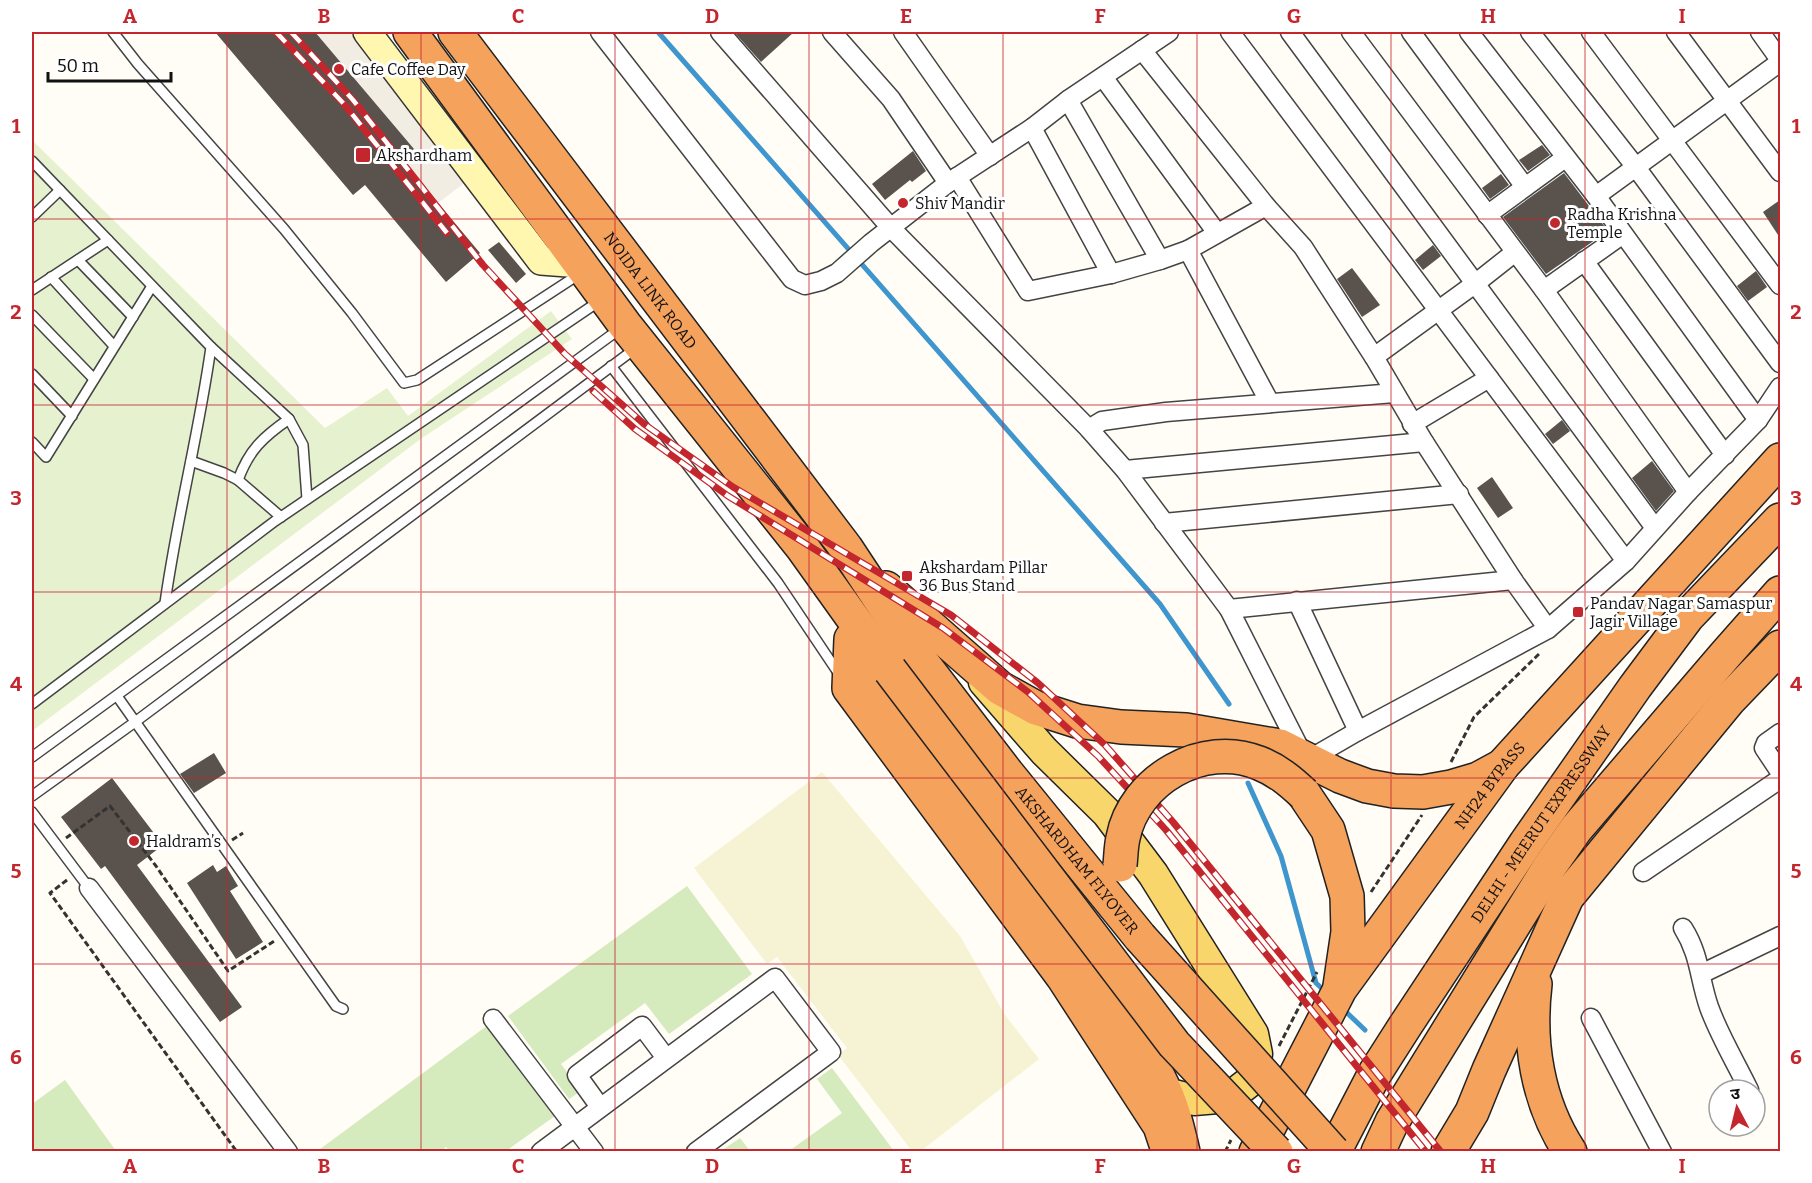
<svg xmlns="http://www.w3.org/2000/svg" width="1812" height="1183" viewBox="0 0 1812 1183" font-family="Bitter,'Noto Sans Devanagari',serif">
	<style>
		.farmland { fill: #f6f3d4 }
		.green { fill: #d5ebbd }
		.pitch { fill: #e6f2cf }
		.plaza { fill: #f1ede2 }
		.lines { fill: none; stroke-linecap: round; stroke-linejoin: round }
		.stream { stroke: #3f96cf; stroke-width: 5 }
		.building { fill: #5a524d }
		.lane-casing { stroke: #444; stroke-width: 12 }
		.street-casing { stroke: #444; stroke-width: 21 }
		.secondary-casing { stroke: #333; stroke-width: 30 }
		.primary-casing { stroke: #222; stroke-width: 33 }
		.highway-casing { stroke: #222; stroke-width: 36 }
		.path { stroke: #333; stroke-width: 3; stroke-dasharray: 6 3; stroke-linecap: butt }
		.lane { stroke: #fff; stroke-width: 9 }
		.street { stroke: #fff; stroke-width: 18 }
		.secondary { stroke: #fff6b0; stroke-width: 27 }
		.primary { stroke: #f9d66b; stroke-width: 30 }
		.highway { stroke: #f5a25d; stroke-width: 33 }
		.rail-casing { stroke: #c4262e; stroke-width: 7 }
		.rail { stroke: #fff; stroke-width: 4.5; stroke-dasharray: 14; stroke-linecap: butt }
		.highway-bridge-casing { stroke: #222; stroke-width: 36; stroke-linecap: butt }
		.highway-bridge { stroke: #f5a25d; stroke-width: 33 }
		.grid { fill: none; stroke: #c4262e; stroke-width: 1.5; stroke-opacity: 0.55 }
		.poi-dot { fill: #c4262e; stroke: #fff; stroke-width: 2 }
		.labels { text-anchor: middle; stroke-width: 6; stroke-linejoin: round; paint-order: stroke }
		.poi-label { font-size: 16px; fill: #111; stroke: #fff; text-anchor: start }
		.street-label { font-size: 16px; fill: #111; stroke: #fff }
		.neatline { fill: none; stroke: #c4262e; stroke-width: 2 }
		.grid-label { font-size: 20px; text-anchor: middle; font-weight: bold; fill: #c4262e }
	</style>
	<rect width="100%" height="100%" fill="#fffdf5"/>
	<!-- farmland -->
	<polygon class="farmland" points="822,772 960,936 1005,1015 1039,1059 921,1151 912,1151 838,1055 847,1048 777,957 767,964 694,868"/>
	<!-- green -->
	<g class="green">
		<polygon points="687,886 752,974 669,1034 645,1003 561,1064 581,1091 569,1099 508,1016"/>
		<polygon points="488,1025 555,1116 506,1151 450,1151 446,1147 440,1152 316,1152"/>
		<polygon points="832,1068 894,1151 789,1151 842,1113 817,1079"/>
		<polygon points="65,1080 116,1151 32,1151 32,1104"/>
		<polygon points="740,1138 750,1151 721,1151"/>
	</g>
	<!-- pitch -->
	<polygon class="pitch" points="32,140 325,428 387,388 408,416 551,311 572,339 422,438 32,731"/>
	<!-- plaza -->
	<polygon class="plaza" points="315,32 350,32 393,81 467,181 438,203 402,160 414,149"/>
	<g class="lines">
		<!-- stream -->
		<g class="stream">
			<polyline points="658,32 1160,604 1229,704"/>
			<polyline points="1248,783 1281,856 1316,983 1327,993"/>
			<polyline points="1342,1008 1365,1030"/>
		</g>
	</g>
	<!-- building -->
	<g class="building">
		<polygon points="215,32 315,32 414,149 402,160 480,253 446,282 365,185 353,195"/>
		<polygon points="734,32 794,32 761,62"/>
		<polygon points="1542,145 1550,155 1528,171 1519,160"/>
		<polygon points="913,151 926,171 912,182 910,180 885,200 872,184"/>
		<polygon points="1564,173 1608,231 1546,274 1503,217"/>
		<polygon points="1501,174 1509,185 1490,199 1482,188"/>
		<polygon points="1780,200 1780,238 1763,212"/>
		<polygon points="499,242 526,274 516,283 488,250"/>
		<polygon points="1433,245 1441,256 1423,270 1415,260"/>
		<polygon points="1352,268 1380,305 1362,317 1337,279"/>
		<polygon points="1756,271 1767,287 1748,301 1737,286"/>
		<polygon points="1562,420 1570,431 1553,444 1545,434"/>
		<polygon points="1652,461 1674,491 1656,511 1632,478"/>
		<polygon points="1492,477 1513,508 1498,518 1477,488"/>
		<polygon points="214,753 226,773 194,793 180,774"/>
		<polygon points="112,778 163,845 137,865 242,1007 220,1022 105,866 101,869 61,817"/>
		<polygon points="213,865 217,872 226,866 238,886 230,891 263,942 236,959 187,883"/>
	</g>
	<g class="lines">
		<defs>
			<g id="lane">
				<polyline points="113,32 138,64 284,229 352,313 404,383 417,380 581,273"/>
				<path d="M32,161L211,347C199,433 177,517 165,603"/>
				<polyline points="32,217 60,190"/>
				<polyline points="78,260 133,317"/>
				<polyline points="51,277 114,346"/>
				<polyline points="32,290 108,240"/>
				<polyline points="32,315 94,379"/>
				<path d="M211,347L289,419C263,437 249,450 238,480"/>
				<polyline points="611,366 778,583 839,674"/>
				<polyline points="32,374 72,416"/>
				<polyline points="289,419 303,445 307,499"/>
				<polyline points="32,442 46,457 152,286"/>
				<polyline points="191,461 224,473 238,480 281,517"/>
				<polyline points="117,696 336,1006 343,1009"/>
				<polyline points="32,704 275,521 601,300"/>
				<polyline points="32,757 621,328"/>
				<polyline points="32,796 135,722 636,348"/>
				<polyline points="32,812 89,888"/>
			</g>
			<g id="street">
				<polyline points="600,32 792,279 805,285 821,281 837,273 871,243 948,183 1032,128 1068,100 1169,32"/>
				<polyline points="720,32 891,228 1089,429 1125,470 1229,609 1306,761 1358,731 1548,629 1626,561 1688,492 1758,420 1780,387"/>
				<polyline points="832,32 891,99 948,183"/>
				<polyline points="903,32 990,156"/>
				<polyline points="1230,32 1626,561"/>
				<polyline points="1290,32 1655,528"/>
				<polyline points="1351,32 1544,290 1688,492"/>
				<polyline points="1411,32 1525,187"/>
				<polyline points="1469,32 1596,196 1758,420"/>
				<polyline points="1530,32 1635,166 1780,363"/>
				<polyline points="1591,32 1780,285"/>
				<polyline points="1676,32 1780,172"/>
				<polyline points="1760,32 1780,60"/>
				<polyline points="1142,50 1266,206 1303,247 1374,357 1424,442 1513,580 1548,629"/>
				<polyline points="1103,77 1217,233"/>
				<polyline points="1068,100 1160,260"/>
				<polyline points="1032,128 1111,274"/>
				<polyline points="957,177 1028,291 1111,274 1160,260 1188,250 1266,206"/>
				<polyline points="1596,196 1780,62"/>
				<polyline points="1487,215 1565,158"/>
				<polyline points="1188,250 1270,403"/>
				<polyline points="1584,261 1725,455"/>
				<polyline points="1544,290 1623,234"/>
				<polyline points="1374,357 1476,283 1514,253"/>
				<polyline points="1412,424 1489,378"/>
				<polyline points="1089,429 1102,421 1166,412 1394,393"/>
				<polyline points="1125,470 1424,442"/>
				<polyline points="1164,523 1459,494"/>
				<polyline points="1297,601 1358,731"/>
				<polyline points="1229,609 1513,580"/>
				<polyline points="1780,733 1766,743 1764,748 1780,772"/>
				<polyline points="1643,872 1780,779"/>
				<polyline points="89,888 288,1152"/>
				<path d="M1683,928C1700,955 1699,978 1709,1007C1719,1035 1736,1063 1749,1090"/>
				<polyline points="1701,974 1780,936"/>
				<polyline points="1591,1018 1662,1152"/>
				<polyline points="493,1019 594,1152"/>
				<polyline points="600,1107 577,1075 642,1026 666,1058"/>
				<polyline points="541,1152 775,978 831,1052 696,1152"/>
			</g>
			<polyline id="secondary" points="367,32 541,261 581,264"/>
			<polyline id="primary" points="984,682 1044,751 1107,813 1153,874 1253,1034 1257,1054 1253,1079 1230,1097 1194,1100 1166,1093"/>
			<g id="highway">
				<polyline points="410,32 625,325 802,547 890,670"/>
				<path id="s1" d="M455,32L846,548L918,657L1007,773L1140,937"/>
				<polyline points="886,588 1000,688 1036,708 1077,721 1121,727 1186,730 1280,746 1340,776 1367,786 1394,791 1423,792 1451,787 1478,779 1502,766"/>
				<polyline points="851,639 849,688 1063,977 1160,1126 1167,1147"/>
				<path d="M860,654L881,689L1025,884L1151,1063C1169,1095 1175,1116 1183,1152"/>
				<polyline points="1304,794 1328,830 1347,896 1348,932 1340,986"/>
				<path d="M1535,984C1528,1042 1537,1102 1570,1152"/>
				<path id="s2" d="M1256,1152L1340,989L1503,765L1780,460"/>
				<path id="s3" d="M1334,1152L1375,1073L1405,1026L1526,843L1635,687L1688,616L1780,520"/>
				<polyline points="1378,1152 1392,1122 1550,866 1576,829 1726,654 1780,593"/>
				<polyline points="1448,1152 1472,1112 1489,1070 1567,897 1729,700 1780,647"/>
			</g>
		</defs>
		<!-- lane casing -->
		<use href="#lane" class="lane-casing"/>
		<!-- street casing -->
		<use href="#street" class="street-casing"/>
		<!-- secondary casing -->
		<use href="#secondary" class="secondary-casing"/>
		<!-- primary casing -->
		<use href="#primary" class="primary-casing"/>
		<!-- highway casing -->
		<use href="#highway" class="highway-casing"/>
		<!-- path -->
		<g class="path">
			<polyline points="1451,762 1474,717 1539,654"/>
			<polyline points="66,838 110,806 156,866 228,971 276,940"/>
			<polyline points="232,840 243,833"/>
			<polyline points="67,880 50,893 237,1152"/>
			<polyline points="1371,892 1422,815"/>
			<polyline points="1279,1046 1317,972"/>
			<polyline points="1225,1152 1231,1140"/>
		</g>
		<!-- lane -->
		<use href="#lane" class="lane"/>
		<!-- street -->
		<use href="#street" class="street"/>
		<!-- secondary -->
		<use href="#secondary" class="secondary"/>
		<!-- primary -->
		<use href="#primary" class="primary"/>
		<!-- highway -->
		<use href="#highway" class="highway"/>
		<defs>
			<g id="rail">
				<polyline points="276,32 344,104 447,233"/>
				<polyline points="291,32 353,100 483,265 565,354 644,424 733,487 951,615 1038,683 1105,745 1173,822 1441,1152"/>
				<polyline points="593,391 635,429 728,496 943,628 1028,692 1098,756 1166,830 1426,1152"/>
			</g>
		</defs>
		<!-- rail casing -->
		<use href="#rail" class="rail-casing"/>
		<!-- rail -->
		<use href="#rail" class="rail"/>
		<defs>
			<g id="highway-bridge">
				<polyline points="890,670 1174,1044 1276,1152"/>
				<path d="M1120,865C1121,856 1121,846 1123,838C1134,780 1203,740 1259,763C1277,770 1290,781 1304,794"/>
				<polyline points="1140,937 1333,1152"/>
			</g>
		</defs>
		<!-- highway-bridge casing -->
		<use href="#highway-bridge" class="highway-bridge-casing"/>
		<!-- highway-bridge -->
		<use href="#highway-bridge" class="highway-bridge"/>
	</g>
	<!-- grid -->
	<path class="grid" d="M227,32V1152M421,32V1152M615,32V1152M809,32V1152M1003,32V1152M1197,32V1152M1391,32V1152M1585,32V1152M32,219H1780M32,405H1780M32,592H1780M32,778H1780M32,964H1780"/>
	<!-- markers -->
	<g class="poi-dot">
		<circle cx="339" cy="69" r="6"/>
		<rect x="355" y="147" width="16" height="16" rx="3"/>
		<circle cx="903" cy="203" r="6"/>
		<circle cx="1555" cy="223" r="6"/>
		<rect x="901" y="570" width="12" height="12" rx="3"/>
		<rect x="1572" y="606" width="12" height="12" rx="3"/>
		<circle cx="134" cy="841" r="6"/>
	</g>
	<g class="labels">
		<!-- poi labels -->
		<g class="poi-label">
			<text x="351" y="75">Cafe Coffee Day</text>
			<text x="376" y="161">Akshardham</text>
			<text x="915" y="209">Shiv Mandir</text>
			<text x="1567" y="220">Radha Krishna<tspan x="1567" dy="18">Temple</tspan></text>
			<text x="919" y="573">Akshardam Pillar<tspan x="919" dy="18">36 Bus Stand</tspan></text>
			<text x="1590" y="609">Pandav Nagar Samaspur<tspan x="1590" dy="18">Jagir Village</tspan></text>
			<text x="146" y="847">Haldram’s</text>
		</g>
		<!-- street labels -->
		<g class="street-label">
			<text dy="6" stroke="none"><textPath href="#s1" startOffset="324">NOIDA LINK ROAD</textPath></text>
			<text dy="6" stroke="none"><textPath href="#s2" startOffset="436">NH24 BYPASS</textPath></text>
			<text dy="6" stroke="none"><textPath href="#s3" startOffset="388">DELHI - MEERUT EXPRESSWAY</textPath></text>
			<text dy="6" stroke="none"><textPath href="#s1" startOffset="1036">AKSHARDHAM FLYOVER</textPath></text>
		</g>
	</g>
	<!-- border -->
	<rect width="1812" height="1183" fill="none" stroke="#ffffff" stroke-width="66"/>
	<!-- north arrow -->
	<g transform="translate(1737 1108) rotate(353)"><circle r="28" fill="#ffffff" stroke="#a0a0a0" stroke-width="1.5"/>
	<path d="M0-4.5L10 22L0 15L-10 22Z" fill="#c4262e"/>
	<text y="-9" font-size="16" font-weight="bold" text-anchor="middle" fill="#111111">उ</text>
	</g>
	<!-- scale -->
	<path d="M48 72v9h123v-9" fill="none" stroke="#111111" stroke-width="3"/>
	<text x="57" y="72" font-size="18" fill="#111111" stroke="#ffffff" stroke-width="4.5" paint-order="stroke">50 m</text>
	<rect x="33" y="33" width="1746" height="1117" class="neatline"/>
	<g class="grid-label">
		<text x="130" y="23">A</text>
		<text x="324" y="23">B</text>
		<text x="518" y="23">C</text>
		<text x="712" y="23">D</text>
		<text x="906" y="23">E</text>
		<text x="1100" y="23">F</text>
		<text x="1294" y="23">G</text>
		<text x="1488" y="23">H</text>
		<text x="1682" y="23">I</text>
		<text x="16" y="133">1</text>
		<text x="1796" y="133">1</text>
		<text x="16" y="319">2</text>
		<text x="1796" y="319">2</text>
		<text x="16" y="505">3</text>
		<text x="1796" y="505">3</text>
		<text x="16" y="691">4</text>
		<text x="1796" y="691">4</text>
		<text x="16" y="878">5</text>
		<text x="1796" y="878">5</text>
		<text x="16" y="1064">6</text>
		<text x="1796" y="1064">6</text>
		<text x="130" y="1173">A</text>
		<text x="324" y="1173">B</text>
		<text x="518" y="1173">C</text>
		<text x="712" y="1173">D</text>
		<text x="906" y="1173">E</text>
		<text x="1100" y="1173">F</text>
		<text x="1294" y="1173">G</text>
		<text x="1488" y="1173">H</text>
		<text x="1682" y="1173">I</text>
	</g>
</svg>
